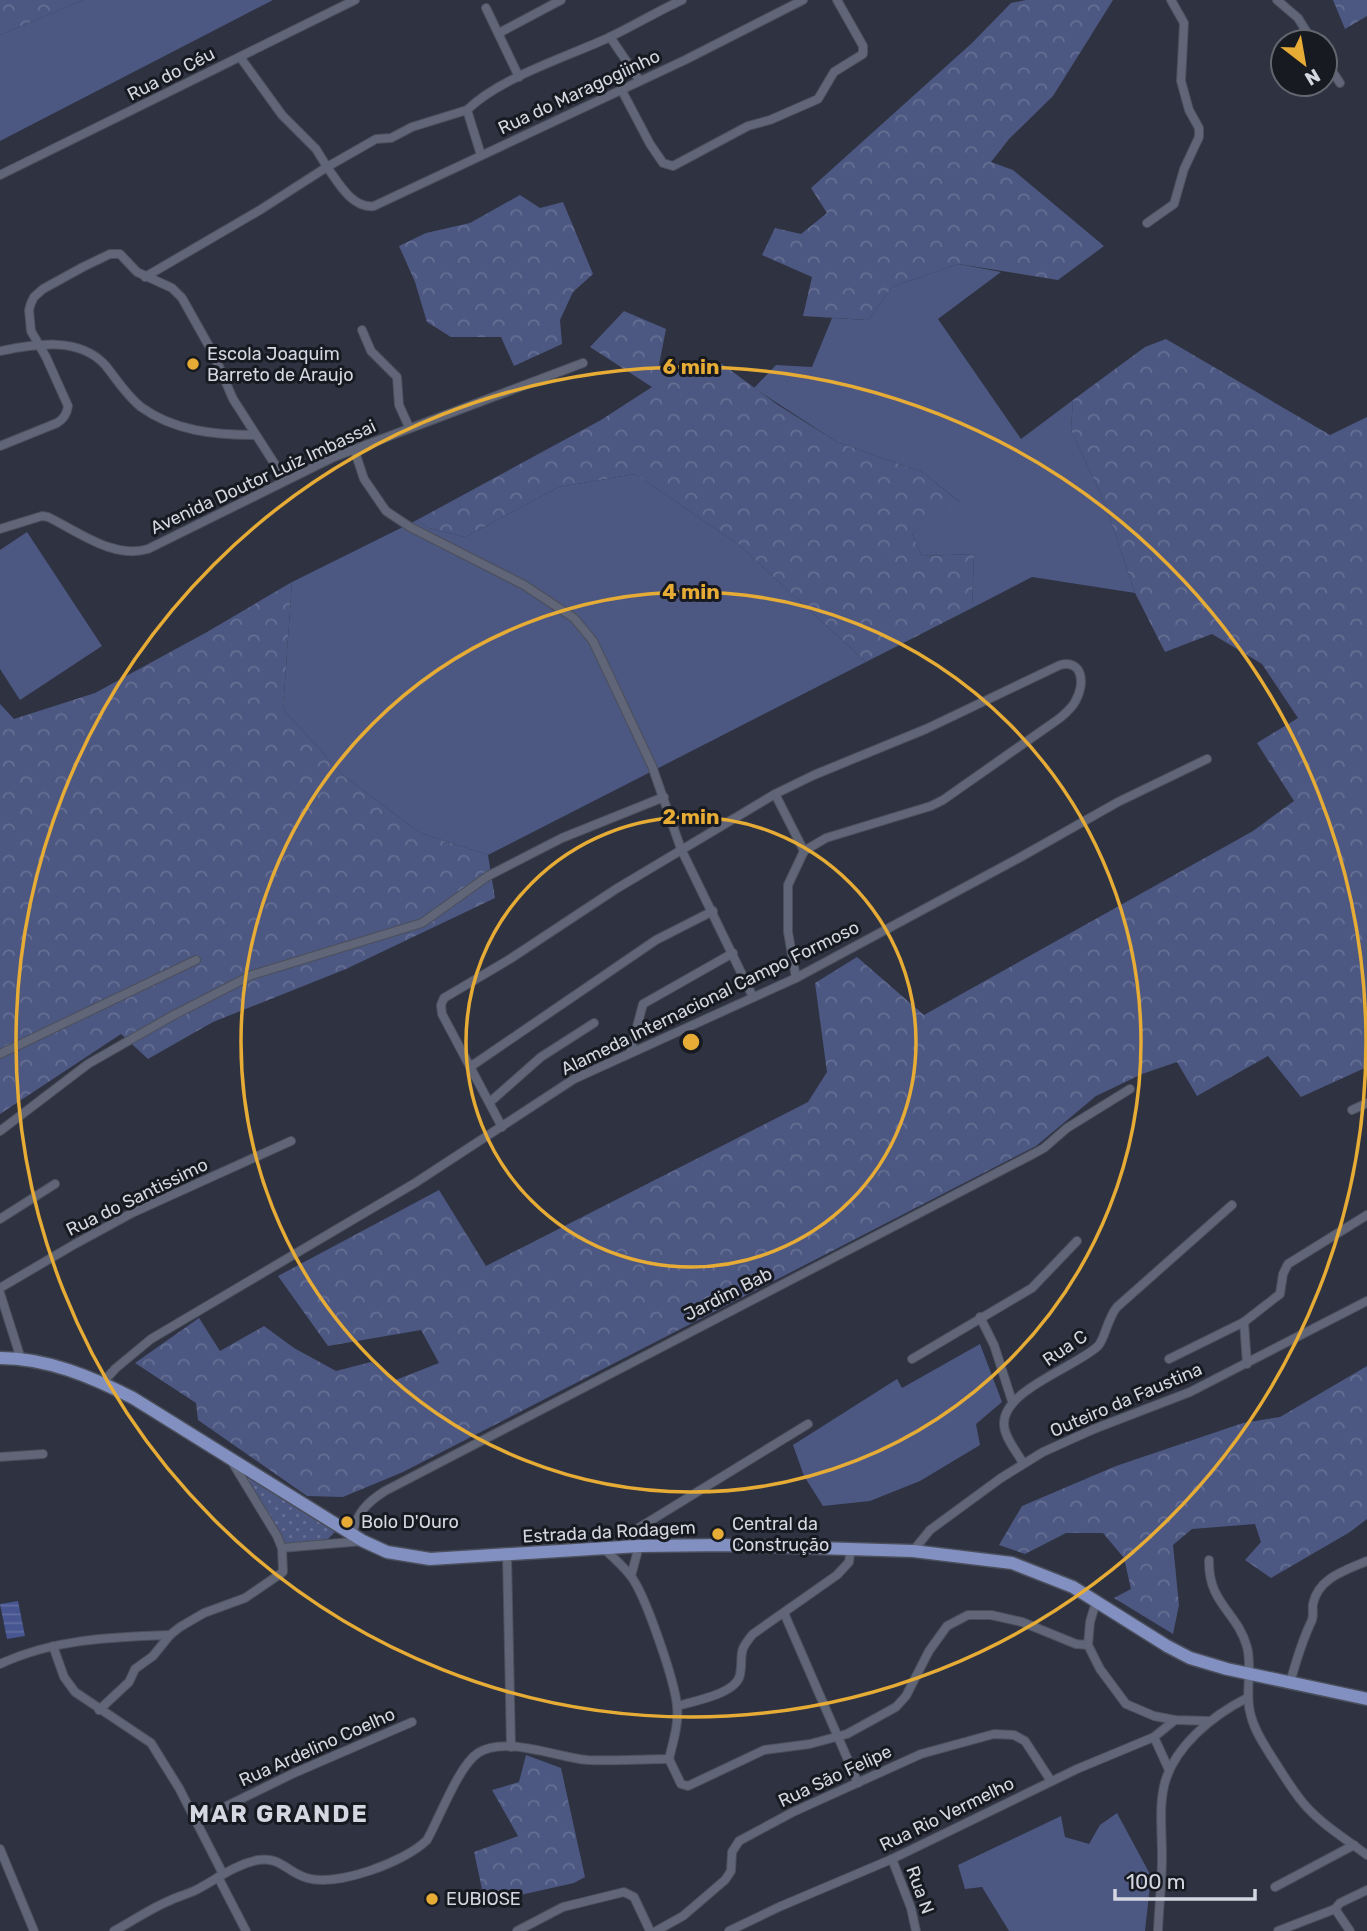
<svg xmlns="http://www.w3.org/2000/svg" width="1367" height="1931" viewBox="0 0 1367 1931" font-family="Rubik,sans-serif">
	<style>
		.grass { fill: #4d5882 }
		.forest { fill: url(#forest-crowns) }
		.park { fill: url(#park-dots) }
		.water { fill: url(#water-rules) }
		.lines { fill: none; stroke-linecap: round; stroke-linejoin: round }
		.street-casing { stroke: #4b4f5c; stroke-width: 10 }
		.primary-casing { stroke: #4b4f5c; stroke-width: 15 }
		.street { stroke: #606677; stroke-width: 8 }
		.primary { stroke: #8290c1; stroke-width: 12 }
		.ring { fill: none; stroke: #e6ac36; stroke-width: 3.5 }
		.poi-dot { fill: #e6ac36; stroke: #181a21; stroke-width: 2.5 }
		.labels { text-anchor: middle; stroke-width: 6; stroke-linejoin: round; paint-order: stroke }
		.street-label { font-size: 18px; fill: #d4d7e1; stroke: #181a21 }
		.poi-label { font-size: 18px; fill: #d4d7e1; stroke: #181a21; text-anchor: start }
		.district-label { font-size: 24px; font-weight: bold; letter-spacing: 2px; fill: #d4d7e1; stroke: #181a21 }
		.centre { fill: #e6ac36; stroke: #181a21; stroke-width: 3.5 }
		.ring-label { font-size: 21px; text-anchor: middle; font-weight: bold; fill: #e6ac36; stroke: #181a21; stroke-width: 6; stroke-linejoin: round; paint-order: stroke }
	</style>
	<defs>
		<pattern id="forest-crowns" width="20" height="18" patternUnits="userSpaceOnUse" patternTransform="scale(1.75)"><rect width="20" height="18" fill="#4d5882"/><path d="M2 6a3 3 0 1 1 6 0M12 15a3 3 0 1 1 6 0" fill="none" stroke="#666f93"/></pattern>
		<pattern id="park-dots" width="8" height="8" patternUnits="userSpaceOnUse" patternTransform="scale(1.75)"><rect width="8" height="8" fill="#4d5882"/><path d="M2 2h.1M6 6h.1" fill="none" stroke="#666f93" stroke-width="1.8" stroke-linecap="round"/></pattern>
		<pattern id="water-rules" width="6" height="5" patternUnits="userSpaceOnUse" patternTransform="scale(1.75)"><rect width="6" height="5" fill="#475591"/><path d="M0 2.5h6" fill="none" stroke="#616da0"/></pattern>
	</defs>
	<rect width="100%" height="100%" fill="#2e3241"/>
	<!-- grass -->
	<g class="grass">
		<polygon points="83,0 273,0 0,141 0,35"/>
		<polygon points="958,264 1001,272 938,319 1021,439 1073,400 1071,430 1105,504 1135,593 1032,577 972,608 974,554 922,556 912,534 960,502 922,472 837,442 754,388 776,365 812,367 832,318 868,320 892,287"/>
		<polygon points="635,474 738,544 866,662 488,855 420,833 343,775 283,709 292,582 417,520 429,528 465,537 559,487"/>
		<polygon points="27,532 102,646 20,700 0,669 0,550"/>
		<polygon points="980,1344 1002,1402 976,1424 980,1445 920,1481 870,1501 823,1506 804,1476 793,1445 897,1379 902,1388"/>
		<polygon points="1117,1813 1151,1876 1145,1931 1009,1931 982,1887 965,1889 958,1865 1061,1816 1065,1837 1089,1844 1100,1825"/>
	</g>
	<!-- forest -->
	<g class="forest">
		<polygon points="0,0 83,0 0,35"/>
		<polygon points="1026,0 1113,0 1053,96 1009,139 991,162 1013,170 1104,246 1058,280 958,264 892,287 868,320 803,316 812,277 762,255 775,228 801,234 827,213 811,188 972,43 1011,3"/>
		<polygon points="1333,0 1367,0 1367,16 1345,29"/>
		<polygon points="520,195 540,208 563,202 593,274 573,292 560,320 562,344 514,366 501,337 451,337 427,322 415,282 399,246 426,233 470,223"/>
		<polygon points="624,311 666,329 659,365 680,373 722,364 778,405 837,442 922,472 961,503 912,534 922,556 974,554 972,608 866,662 738,544 635,474 559,487 465,537 429,528 417,520 601,420 652,387 590,347"/>
		<polygon points="1166,339 1330,435 1367,417 1367,1067 1301,1097 1268,1056 1197,1096 1177,1062 1142,1074 1096,1096 1036,1146 403,1472 343,1497 307,1496 198,1420 196,1403 135,1363 199,1318 220,1351 264,1326 294,1348 336,1371 371,1362 393,1381 439,1363 421,1330 328,1346 278,1276 439,1190 486,1266 808,1102 827,1072 815,983 857,957 924,1015 1253,831 1294,801 1257,743 1298,718 1262,664 1212,634 1165,652 1135,593 1105,504 1071,430 1073,400 1145,347"/>
		<polygon points="292,582 283,709 343,775 420,833 488,855 495,898 346,969 213,1022 148,1059 121,1034 0,1114 0,704 14,719 95,693 207,632"/>
		<polygon points="1367,1366 1367,1519 1350,1532 1271,1578 1245,1560 1261,1542 1255,1524 1192,1529 1173,1545 1179,1605 1173,1634 1114,1598 1131,1589 1124,1558 1103,1533 1066,1533 1025,1554 999,1545 1022,1506 1116,1466 1243,1423 1280,1417"/>
		<polygon points="526,1755 561,1768 585,1877 574,1883 485,1903 474,1852 518,1836 492,1790 519,1782"/>
	</g>
	<!-- park -->
	<polygon class="park" points="250,1476 335,1532 328,1539 287,1546 265,1514 245,1480"/>
	<!-- water -->
	<polygon class="water" points="18,1601 25,1636 7,1639 0,1604"/>
	<g class="lines">
		<defs>
			<g id="street">
				<polyline points="1277,0 1298,18 1313,42"/>
				<polyline points="486,8 519,77"/>
				<polyline points="499,33 561,0"/>
				<polyline points="610,37 640,81"/>
				<polyline points="240,57 282,115 316,149 327,167 376,139 391,138 412,127 467,110"/>
				<polyline points="1325,60 1340,83"/>
				<polyline points="621,89 650,144 663,163 673,166 748,126 770,120 818,99 834,72 863,54 863,46 837,0"/>
				<path d="M481,155L467,110C501,77 567,57 610,37C635,25 658,11 682,0"/>
				<polyline points="0,175 355,0"/>
				<polyline points="1147,223 1174,204 1184,169 1199,137 1199,128 1189,110 1181,81 1184,23 1171,0"/>
				<path d="M145,277L260,210L327,167C338,182 352,209 374,206L685,60L803,0"/>
				<polyline points="362,330 371,351 397,377 399,405 409,427"/>
				<path d="M0,351C35,344 80,336 106,366C117,380 127,396 141,407C174,431 215,435 254,435"/>
				<path d="M0,446L57,423C64,419 67,414 68,406L46,357L31,331L29,310L31,303L34,297L43,289L83,267L110,254H120L137,272L172,288L182,298L214,355L233,399L285,480"/>
				<polyline points="354,449 364,479 386,511 410,527 524,585 574,618 593,641 652,766 681,849 753,997"/>
				<path d="M0,529L42,516L48,517C79,532 113,559 148,549L334,457L583,363"/>
				<polyline points="775,794 804,851"/>
				<polyline points="630,1053 643,1004 733,953"/>
				<polyline points="0,1054 196,960"/>
				<polyline points="470,1067 656,940 713,911"/>
				<polyline points="490,1102 541,1057 594,1023"/>
				<polyline points="1352,1110 1367,1103"/>
				<path d="M502,1127L442,1014L441,1005L444,998L510,959L616,889L775,794L814,775L926,729L1060,665C1083,659 1085,684 1076,700C1073,707 1066,713 1060,718L943,800L931,806L826,838L804,851L788,885V932L796,978"/>
				<polyline points="0,1131 88,1064 172,1016 252,975 422,923 488,876 562,838 664,797"/>
				<polyline points="0,1219 55,1184"/>
				<polyline points="0,1288 75,1244 132,1213 291,1141"/>
				<polyline points="0,1293 21,1359"/>
				<polyline points="980,1317 994,1345 1012,1401"/>
				<polyline points="912,1359 1032,1288 1077,1241"/>
				<polyline points="1169,1359 1244,1322"/>
				<polyline points="1247,1364 1244,1322 1280,1294 1283,1274 1288,1264 1367,1215"/>
				<polyline points="103,1382 116,1368 151,1339 415,1183 574,1079 796,978 1019,858 1118,802 1207,759"/>
				<polyline points="0,1457 43,1454"/>
				<path d="M1023,1463C1017,1452 1004,1437 1004,1424C1003,1390 1076,1367 1098,1346C1105,1339 1107,1319 1117,1307L1232,1205"/>
				<path d="M352,1535C357,1513 366,1503 385,1491L1035,1153L1044,1148L1067,1128L1130,1089"/>
				<polyline points="626,1547 632,1532 808,1424"/>
				<polyline points="282,1548 363,1541"/>
				<path d="M604,1549C613,1557 623,1566 630,1575C645,1593 675,1682 677,1706C679,1724 673,1742 669,1759"/>
				<polyline points="913,1551 930,1530 1001,1478 1043,1452 1094,1429 1190,1392 1367,1301"/>
				<polyline points="507,1555 511,1747"/>
				<path d="M1209,1560C1208,1604 1237,1611 1247,1647C1253,1670 1244,1694 1251,1716C1255,1732 1265,1746 1273,1759C1283,1774 1292,1790 1304,1804C1321,1824 1346,1839 1367,1855"/>
				<polyline points="631,1576 639,1546"/>
				<polyline points="1096,1602 1090,1622 1088,1645 1100,1669 1126,1704 1154,1716 1175,1720 1210,1721"/>
				<polyline points="784,1613 858,1783"/>
				<polyline points="53,1646 64,1677 75,1692 151,1743 179,1788 223,1874"/>
				<path d="M0,1664C54,1639 111,1637 170,1635"/>
				<path d="M1290,1683C1296,1661 1302,1641 1312,1620C1314,1614 1312,1610 1313,1604C1318,1578 1346,1570 1367,1561"/>
				<path d="M677,1706C694,1701 736,1694 740,1675C744,1653 736,1654 753,1634L837,1575L849,1562L851,1547"/>
				<polyline points="99,1710 129,1682 135,1669 153,1656 170,1635 180,1627 204,1613 245,1598 283,1572 282,1548 277,1536 232,1462"/>
				<polyline points="1154,1737 1169,1770"/>
				<polyline points="669,1759 681,1784 688,1786 764,1750 810,1744 847,1734 896,1707 906,1696 929,1651 947,1626 968,1615 991,1615 1022,1622 1076,1644 1088,1645"/>
				<polyline points="196,1821 292,1774 412,1722"/>
				<polyline points="0,1849 34,1931"/>
				<polyline points="892,1859 911,1908 916,1931"/>
				<polyline points="218,1877 246,1931"/>
				<polyline points="1275,1887 1354,1845"/>
				<polyline points="1335,1909 1350,1931"/>
				<path d="M114,1931C133,1921 151,1908 171,1900C179,1896 188,1894 196,1890C217,1879 234,1865 258,1860C280,1856 288,1873 307,1878C337,1887 405,1862 427,1840C439,1819 459,1765 478,1753C505,1735 559,1758 588,1760C615,1761 642,1759 669,1759"/>
				<polyline points="517,1931 563,1907 624,1892 634,1897 650,1931"/>
				<polyline points="656,1931 683,1916 725,1880 731,1871 732,1852 739,1841 793,1812 921,1754 994,1734 1014,1735 1025,1741 1051,1781"/>
				<polyline points="729,1931 779,1907 892,1859 1077,1769 1154,1737 1175,1720"/>
				<path d="M1158,1931C1159,1906 1162,1881 1162,1856C1162,1832 1159,1808 1164,1786C1173,1747 1213,1715 1247,1698"/>
				<polyline points="1278,1931 1335,1909 1340,1903 1367,1890"/>
			</g>
			<path id="primary" d="M0,1358C47,1358 92,1377 133,1398L363,1541L387,1552L430,1559L639,1546L725,1545L913,1551L1012,1563L1073,1587L1167,1646L1190,1658L1227,1669L1367,1699"/>
		</defs>
		<!-- street casing -->
		<use href="#street" class="street-casing"/>
		<!-- primary casing -->
		<use href="#primary" class="primary-casing"/>
		<!-- street -->
		<use href="#street" class="street"/>
		<!-- primary -->
		<use href="#primary" class="primary"/>
	</g>
	<!-- distance rings -->
	<g class="ring">
		<circle cx="691" cy="1042" r="225"/>
		<circle cx="691" cy="1042" r="450"/>
		<circle cx="691" cy="1042" r="675"/>
	</g>
	<!-- markers -->
	<g class="poi-dot">
		<circle cx="193" cy="364" r="7"/>
		<circle cx="347" cy="1522" r="7"/>
		<circle cx="718" cy="1534" r="7"/>
		<circle cx="432" cy="1899" r="7"/>
	</g>
	<g class="labels">
		<!-- street labels -->
		<g class="street-label">
			<text transform="translate(171 74) rotate(-27)" y="6">Rua do Céu</text>
			<text transform="translate(579 92) rotate(-25)" y="6">Rua do Maragogiinho</text>
			<text transform="translate(263 477) rotate(-25)" y="6">Avenida Doutor Luiz Imbassai</text>
			<text transform="translate(710 998) rotate(-26)" y="6">Alameda Internacional Campo Formoso</text>
			<text transform="translate(137 1197) rotate(-26)" y="6">Rua do Santissimo</text>
			<text transform="translate(728 1294) rotate(-27)" y="6">Jardim Bab</text>
			<text transform="translate(1065 1348) rotate(-34)" y="6">Rua C</text>
			<text transform="translate(1126 1400) rotate(-23)" y="6">Outeiro da Faustina</text>
			<text transform="translate(609 1532) rotate(-3)" y="6">Estrada da Rodagem</text>
			<text transform="translate(317 1747) rotate(-24)" y="6">Rua Ardelino Coelho</text>
			<text transform="translate(835 1776) rotate(-25)" y="6">Rua São Felipe</text>
			<text transform="translate(947 1814) rotate(-26)" y="6">Rua Rio Vermelho</text>
			<text transform="translate(920 1890) rotate(70)" y="6">Rua N</text>
		</g>
		<!-- poi labels -->
		<g class="poi-label">
			<text x="207" y="360">Escola Joaquim<tspan x="207" dy="21">Barreto de Araujo</tspan></text>
			<text x="361" y="1528">Bolo D'Ouro</text>
			<text x="732" y="1530">Central da<tspan x="732" dy="21">Construção</tspan></text>
			<text x="446" y="1905">EUBIOSE</text>
		</g>
		<!-- district labels -->
		<g class="district-label">
			<text x="279" y="1822">MAR GRANDE</text>
		</g>
	</g>
	<circle cx="691" cy="1042" r="10" class="centre"/>
	<g class="ring-label">
		<text x="691" y="374">6 min</text>
		<text x="691" y="599">4 min</text>
		<text x="691" y="824">2 min</text>
	</g>
	<!-- north arrow -->
	<g transform="translate(1304 63) rotate(149)"><circle r="33" fill="#181a21" stroke="#63666e" stroke-width="2"/>
	<path d="M0-5L12 26L0 18L-12 26Z" fill="#e6ac36"/>
	<text y="-10" font-size="19" font-weight="bold" text-anchor="middle" fill="#d4d7e1">N</text>
	</g>
	<!-- scale -->
	<path d="M1115 1889v10h140v-10" fill="none" stroke="#d4d7e1" stroke-width="3.5"/>
	<text x="1126" y="1889" font-size="21" fill="#d4d7e1" stroke="#181a21" stroke-width="5" paint-order="stroke">100 m</text>
</svg>
